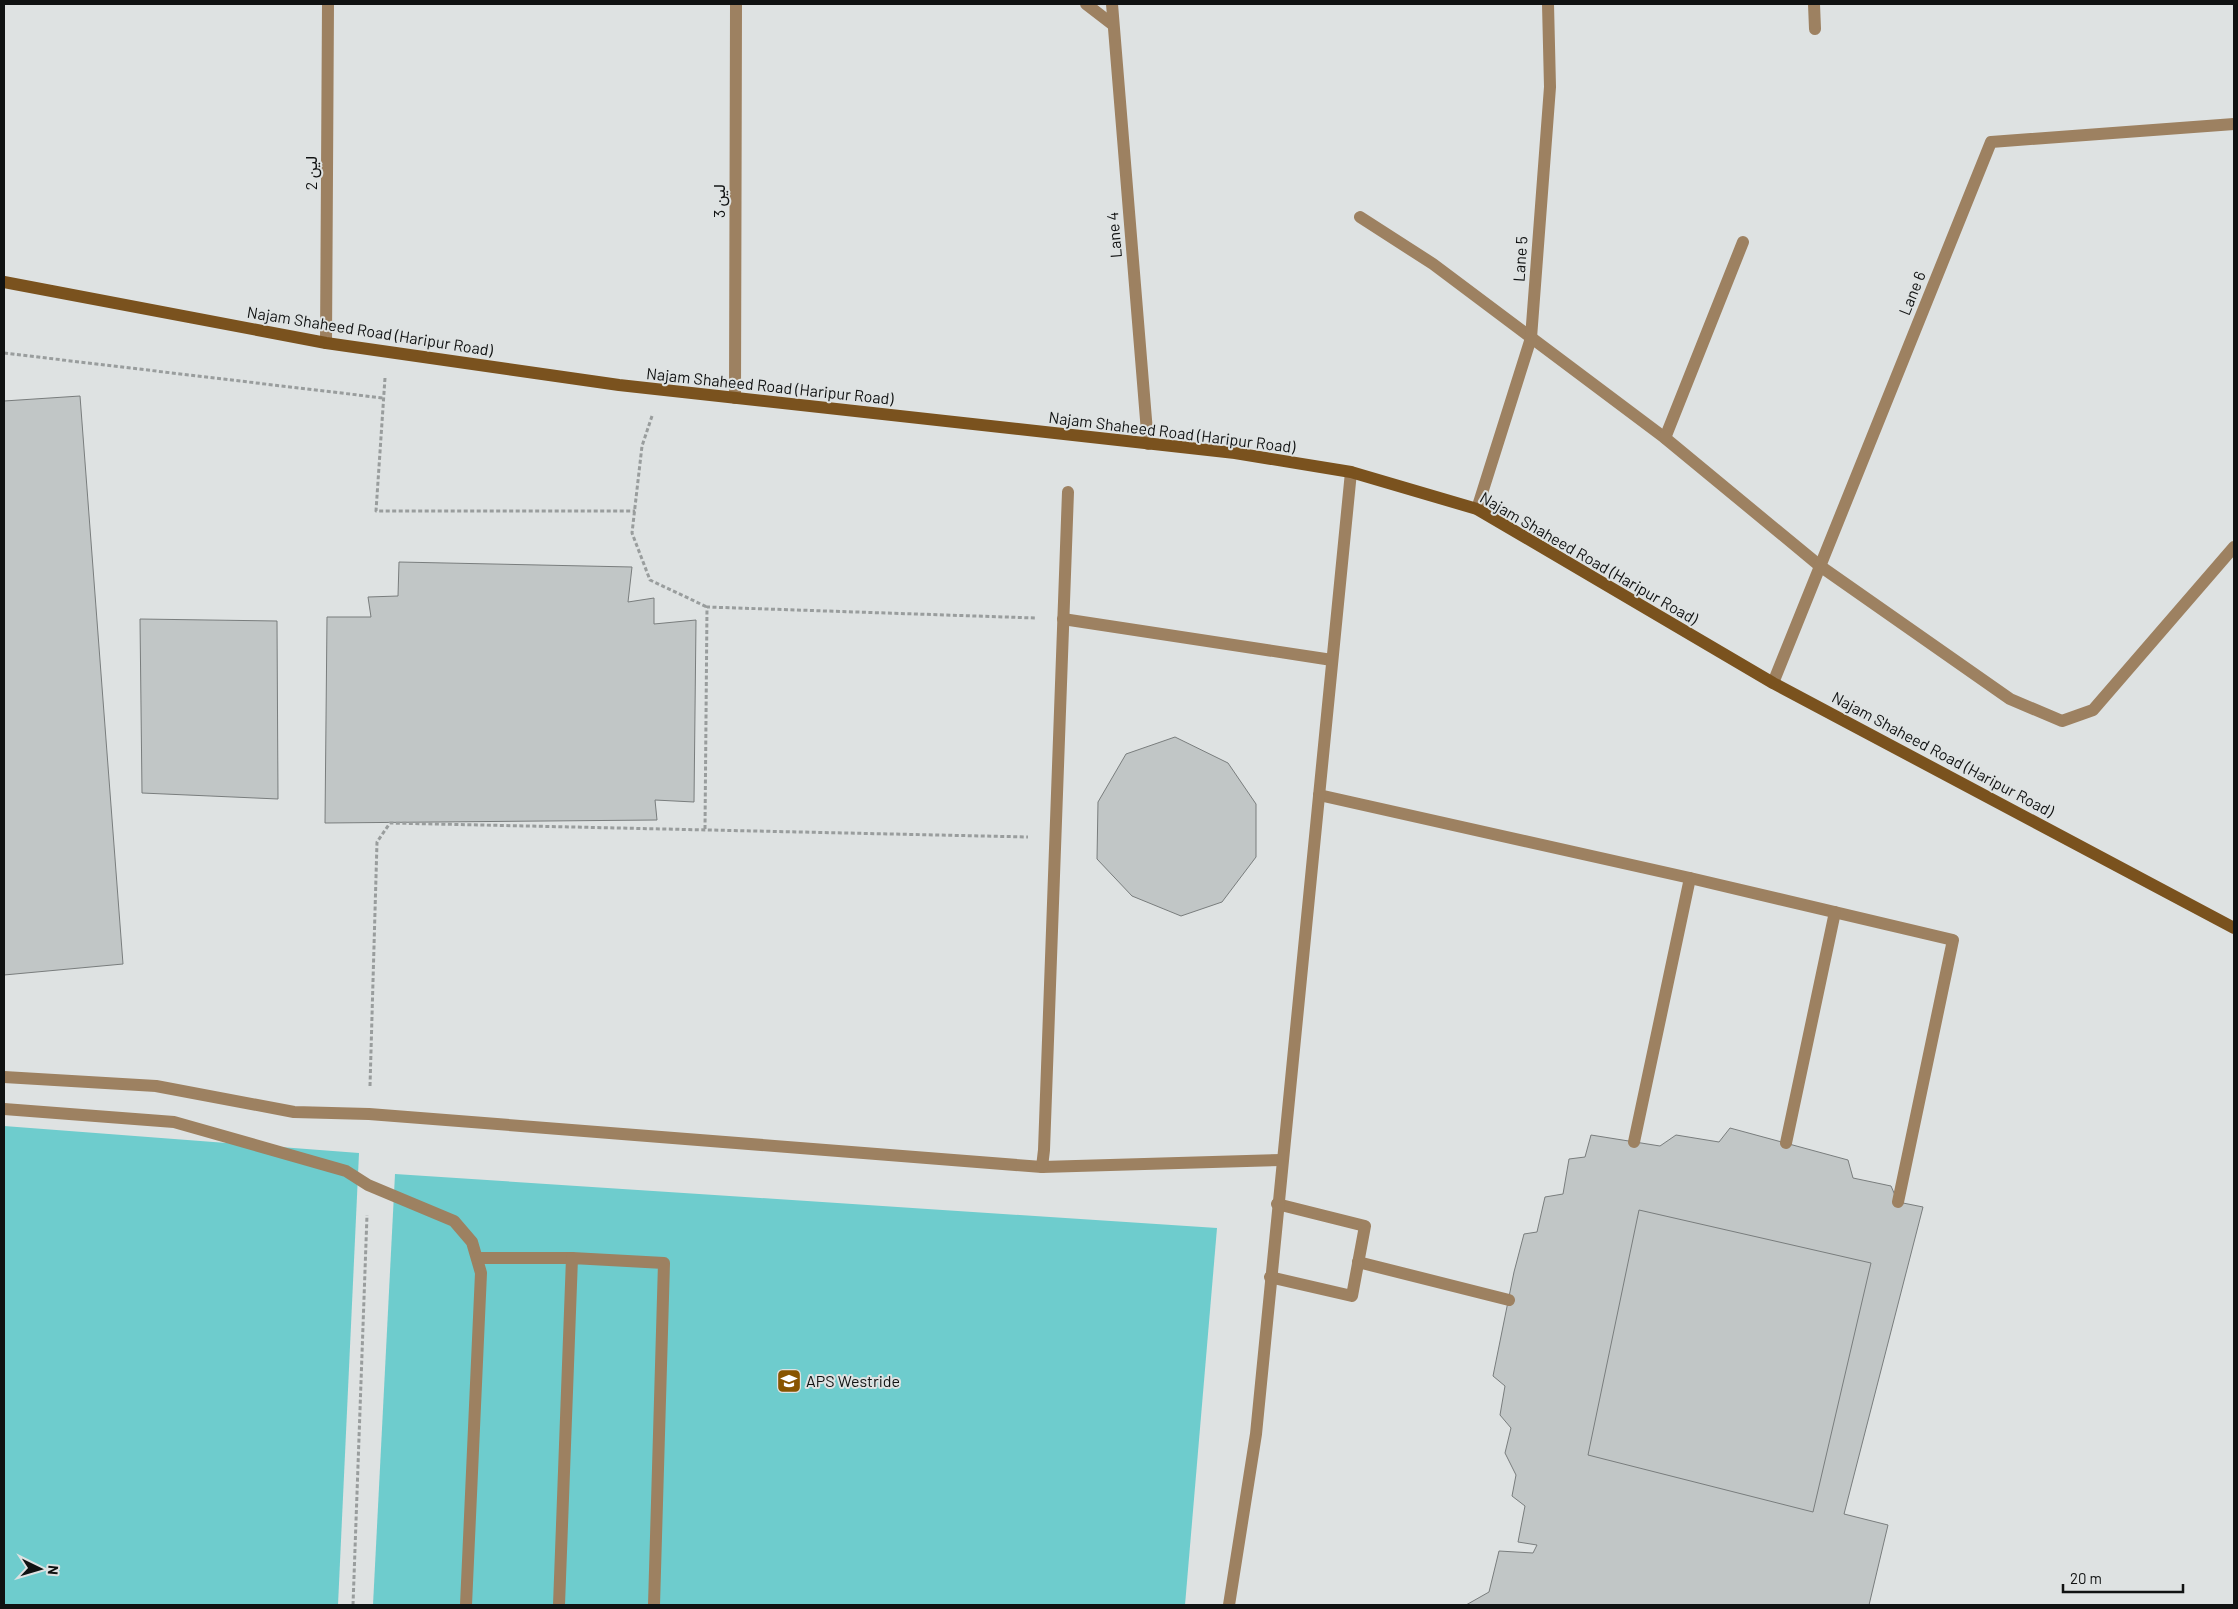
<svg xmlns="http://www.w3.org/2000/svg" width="2238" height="1609" viewBox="0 0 2238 1609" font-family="Barlow,Vazirmatn,sans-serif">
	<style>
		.green { fill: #6ecccd }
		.building { fill: #c1c6c6; stroke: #797d7d }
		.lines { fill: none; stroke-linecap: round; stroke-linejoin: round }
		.path { stroke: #999d9d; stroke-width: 3; stroke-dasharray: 4 2.5; stroke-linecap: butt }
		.lane { stroke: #9d8161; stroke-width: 12 }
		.street { stroke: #9d8161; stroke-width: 12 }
		.secondary { stroke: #7a521e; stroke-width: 12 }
		.labels { text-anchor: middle; stroke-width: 4; stroke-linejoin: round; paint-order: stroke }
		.street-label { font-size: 16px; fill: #101212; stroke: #dee2e2 }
		.poi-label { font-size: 16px; fill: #101212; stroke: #dee2e2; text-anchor: start }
	</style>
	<rect width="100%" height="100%" fill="#dee2e2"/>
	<!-- green -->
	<g class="green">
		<polygon points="4,1126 359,1153 338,1605 4,1605"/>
		<polygon points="395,1174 1217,1228 1185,1605 373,1605"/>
	</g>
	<!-- building -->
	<g class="building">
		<polygon points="80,396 123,964 4,975 4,401"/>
		<polygon points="399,562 632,567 628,602 654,598 654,624 696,620 694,802 655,800 657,820 325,823 327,617 371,617 368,597 398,596"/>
		<polygon points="140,619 277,621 278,799 142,793"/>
		<polygon points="1175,737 1228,763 1256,804 1256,857 1222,902 1181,916 1132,896 1097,859 1098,802 1126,754"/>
		<polygon points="1730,1128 1848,1160 1853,1178 1891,1186 1898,1202 1923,1207 1844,1514 1888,1525 1869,1605 1466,1605 1489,1592 1499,1551 1533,1553 1537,1545 1518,1542 1525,1506 1512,1496 1516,1475 1505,1453 1511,1428 1500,1415 1505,1386 1493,1376 1514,1272 1524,1234 1537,1232 1545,1197 1563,1194 1569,1159 1585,1157 1591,1135 1660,1146 1676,1135 1719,1142"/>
		<polygon points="1639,1210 1871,1263 1813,1512 1588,1455"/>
	</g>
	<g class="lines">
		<!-- path -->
		<g class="path">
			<polyline points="4,353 383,398"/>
			<polyline points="385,378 376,511 635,511"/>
			<polyline points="652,416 642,446 632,533 650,580 707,607"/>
			<polyline points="705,829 707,607 1035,618"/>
			<polyline points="370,1086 377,842 390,823 1028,837"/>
			<polyline points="353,1605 367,1215"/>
		</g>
		<!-- lane -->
		<g class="lane">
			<polyline points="4,1109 174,1122 346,1171 368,1185 454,1221 472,1242 481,1273 466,1605"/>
			<polyline points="477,1258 572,1258"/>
			<polyline points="559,1605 572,1258 664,1263 654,1605"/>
		</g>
		<!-- street -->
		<g class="street">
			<polyline points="1086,4 1112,24"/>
			<polyline points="1112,4 1148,444"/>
			<polyline points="1814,4 1815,29"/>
			<polyline points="1360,217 1433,264 1665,438 1820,566 2010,699 2062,721 2093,710 2234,547"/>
			<polyline points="326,343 328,4"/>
			<polyline points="735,398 736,4"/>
			<polyline points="1665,438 1743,242"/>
			<polyline points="1477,509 1531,338 1550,87 1548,4"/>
			<polyline points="1063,619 1332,660"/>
			<polyline points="1773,683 1991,142 2234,124"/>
			<polyline points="1319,795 1690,878 1953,940 1898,1202"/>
			<polyline points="4,1077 156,1086 294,1112 369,1114 1042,1167 1282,1160"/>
			<polyline points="1634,1142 1690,878"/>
			<polyline points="1786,1143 1835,912"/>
			<polyline points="1042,1167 1044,1150 1068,492"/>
			<polyline points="1358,1262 1509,1300"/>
			<polyline points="1270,1277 1352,1296 1365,1226 1277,1204"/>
			<polyline points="1229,1605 1256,1434 1351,472"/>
		</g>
		<!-- secondary -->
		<polyline class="secondary" points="4,282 326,343 619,385 1235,453 1351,472 1477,509 1773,683 2234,928"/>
	</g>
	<!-- icons -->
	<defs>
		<symbol id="school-square" viewBox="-11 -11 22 22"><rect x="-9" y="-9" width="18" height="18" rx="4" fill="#850" stroke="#dee2e2"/><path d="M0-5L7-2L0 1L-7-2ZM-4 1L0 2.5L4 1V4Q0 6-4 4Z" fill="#fff"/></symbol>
	</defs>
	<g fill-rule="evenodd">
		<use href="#school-square" x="775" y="1367" width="28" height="28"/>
	</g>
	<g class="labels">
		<!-- street labels -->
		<g class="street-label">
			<text transform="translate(311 173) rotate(-90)" y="6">لین 2</text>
			<text transform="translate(719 201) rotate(-90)" y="6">لین 3</text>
			<text transform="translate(1114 235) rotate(-95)" y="6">Lane 4</text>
			<text transform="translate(1520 259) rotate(-86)" y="6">Lane 5</text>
			<text transform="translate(1912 293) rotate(-68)" y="6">Lane 6</text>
			<text transform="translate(370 331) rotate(9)" y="6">Najam Shaheed Road (Haripur Road)</text>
			<text transform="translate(770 386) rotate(6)" y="6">Najam Shaheed Road (Haripur Road)</text>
			<text transform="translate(1172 432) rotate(7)" y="6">Najam Shaheed Road (Haripur Road)</text>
			<text transform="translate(1589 558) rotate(30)" y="6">Najam Shaheed Road (Haripur Road)</text>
			<text transform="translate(1943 754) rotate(28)" y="6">Najam Shaheed Road (Haripur Road)</text>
		</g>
		<!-- poi labels -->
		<g class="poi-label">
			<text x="806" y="1387">APS Westride</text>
		</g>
	</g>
	<!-- border -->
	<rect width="2238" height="1609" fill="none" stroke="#101212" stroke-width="10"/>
	<!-- north arrow -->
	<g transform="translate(40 1569) rotate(95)" stroke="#dee2e2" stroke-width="4" paint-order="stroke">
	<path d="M0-4L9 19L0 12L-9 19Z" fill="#101212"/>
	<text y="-8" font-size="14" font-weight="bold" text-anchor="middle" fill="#101212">N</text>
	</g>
	<!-- scale -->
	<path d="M2063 1584v8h120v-8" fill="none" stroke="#101212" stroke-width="2.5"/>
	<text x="2070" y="1584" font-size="15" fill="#101212" stroke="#dee2e2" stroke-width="4" paint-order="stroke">20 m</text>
</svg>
